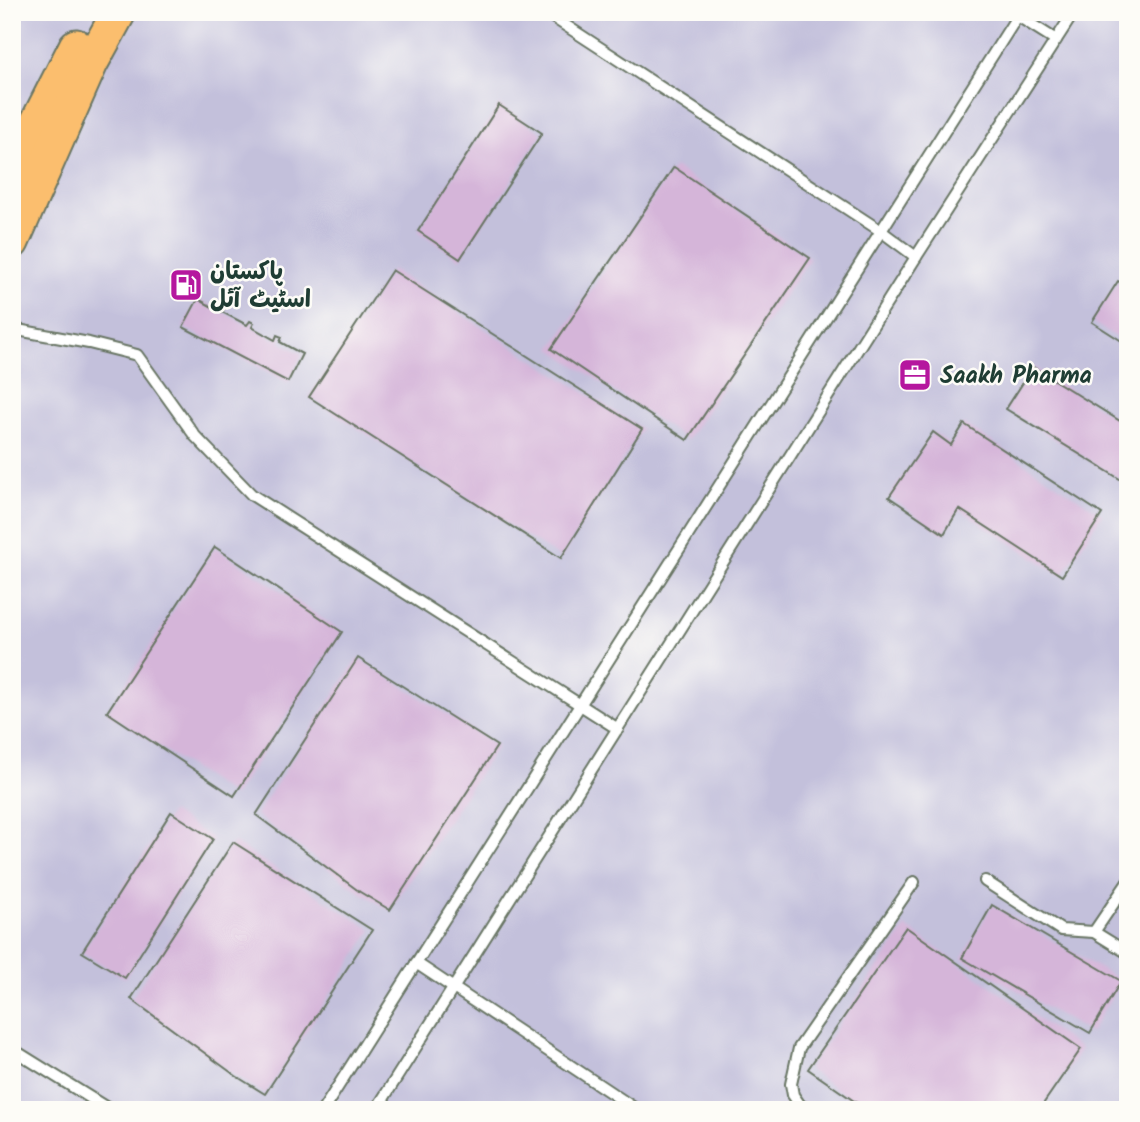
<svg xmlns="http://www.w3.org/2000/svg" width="1140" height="1122" viewBox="0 0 1140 1122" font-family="Kalam,'Playpen Sans Arabic',sans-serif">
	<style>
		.industrial { fill: #c3c0db }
		.building { fill: #d5b5d9 }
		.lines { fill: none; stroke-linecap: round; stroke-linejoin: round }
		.lane-casing { stroke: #687564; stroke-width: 14 }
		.primary-casing { stroke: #687564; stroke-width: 37 }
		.lane { stroke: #fff; stroke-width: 10 }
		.primary { stroke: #fbbe6e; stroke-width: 33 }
		.labels { text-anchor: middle; stroke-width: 5; stroke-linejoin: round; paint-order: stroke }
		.poi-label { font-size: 24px; font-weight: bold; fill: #1f3d34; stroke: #fdfcf7; text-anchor: start }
	</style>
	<rect width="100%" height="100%" fill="#fdfcf7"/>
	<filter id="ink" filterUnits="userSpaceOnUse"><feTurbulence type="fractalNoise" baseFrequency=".0143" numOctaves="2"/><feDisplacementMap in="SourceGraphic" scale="14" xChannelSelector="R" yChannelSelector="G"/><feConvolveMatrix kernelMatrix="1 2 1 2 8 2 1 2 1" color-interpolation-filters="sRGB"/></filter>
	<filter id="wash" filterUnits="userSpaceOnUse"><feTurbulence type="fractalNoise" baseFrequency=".00686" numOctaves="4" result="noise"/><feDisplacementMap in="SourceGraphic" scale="28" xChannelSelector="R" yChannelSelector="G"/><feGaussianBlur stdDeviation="1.57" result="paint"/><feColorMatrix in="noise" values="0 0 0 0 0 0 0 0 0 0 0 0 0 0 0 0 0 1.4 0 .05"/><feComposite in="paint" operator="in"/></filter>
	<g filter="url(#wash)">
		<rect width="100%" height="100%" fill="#f0debd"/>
		<!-- industrial -->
		<rect class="industrial" x="12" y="12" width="1116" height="1098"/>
		<g id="blocks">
			<!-- building -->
			<g class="building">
				<polygon points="499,105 542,133 460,259 418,231"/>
				<polygon points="674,167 810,258 687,440 551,349"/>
				<polygon points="392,270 642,429 561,558 309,397"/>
				<polygon points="1118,281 1128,287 1128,345 1092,322"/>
				<polygon points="198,299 218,310 220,305 225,307 222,312 247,325 250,321 254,323 252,327 275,340 277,335 282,337 280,342 302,354 288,382 183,327"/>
				<polygon points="1033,367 1125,424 1128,419 1128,484 1006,409"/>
				<polygon points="964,424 1102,514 1062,576 959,509 944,534 889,497 933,432 951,445"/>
				<polygon points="215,547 342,632 234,796 107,712"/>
				<polygon points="358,658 497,746 390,910 360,892 256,815"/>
				<polygon points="171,812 213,839 125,978 82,952"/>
				<polygon points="233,842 372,930 265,1094 236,1076 131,999"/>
				<polygon points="992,905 1121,981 1090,1033 962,958"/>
				<polygon points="906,927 1081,1049 1039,1110 867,1110 808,1069"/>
			</g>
		</g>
	</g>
	<g filter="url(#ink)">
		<use href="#blocks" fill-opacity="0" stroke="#687564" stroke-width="2"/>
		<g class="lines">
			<defs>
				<g id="lane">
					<polyline points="545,12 881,231 916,257"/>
					<polyline points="1124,12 1128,15"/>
					<polyline points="1018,16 1056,40"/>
					<polyline points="12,329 89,343 137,355 195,436 252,495 618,729"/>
					<polyline points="985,881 1061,930 1094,932"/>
					<polyline points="1128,882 1094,932 1128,953"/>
					<polyline points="416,963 637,1110"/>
					<polyline points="12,1049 110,1110"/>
					<polyline points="323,1110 1020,12"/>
					<polyline points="376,1110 916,257 1074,12"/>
					<polyline points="808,1110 800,1105 793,1095 791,1084 799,1048 914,882"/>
				</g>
				<g id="primary">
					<polyline points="12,172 76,46"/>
					<polyline points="12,242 91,63 119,12"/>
				</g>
			</defs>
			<!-- lane casing -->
			<use href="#lane" class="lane-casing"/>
			<!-- primary casing -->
			<use href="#primary" class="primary-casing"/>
			<!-- lane -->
			<use href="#lane" class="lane"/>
			<!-- primary -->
			<use href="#primary" class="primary"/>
		</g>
	</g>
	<!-- icons -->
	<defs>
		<symbol id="fuel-square" viewBox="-11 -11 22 22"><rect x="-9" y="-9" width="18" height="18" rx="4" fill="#b5179e" stroke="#fdfcf7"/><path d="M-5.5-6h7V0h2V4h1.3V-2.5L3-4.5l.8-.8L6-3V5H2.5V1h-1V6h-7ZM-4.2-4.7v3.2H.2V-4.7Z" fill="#fff"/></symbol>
		<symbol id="office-square" viewBox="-11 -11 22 22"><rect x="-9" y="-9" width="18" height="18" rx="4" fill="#b5179e" stroke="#fdfcf7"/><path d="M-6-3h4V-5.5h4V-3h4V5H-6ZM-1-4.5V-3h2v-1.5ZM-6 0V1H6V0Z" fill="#fff"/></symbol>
	</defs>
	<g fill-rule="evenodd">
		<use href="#fuel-square" x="167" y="266" width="38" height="38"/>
		<use href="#office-square" x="896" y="356" width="38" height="38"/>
	</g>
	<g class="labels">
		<!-- poi labels -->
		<g class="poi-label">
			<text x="210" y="279">پاکستان<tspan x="210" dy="28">اسٹیٹ آئل</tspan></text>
			<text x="940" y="383">Saakh Pharma</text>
		</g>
	</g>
	<!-- margin -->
	<rect width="1140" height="1122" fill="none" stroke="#fdfcf7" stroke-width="42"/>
</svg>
